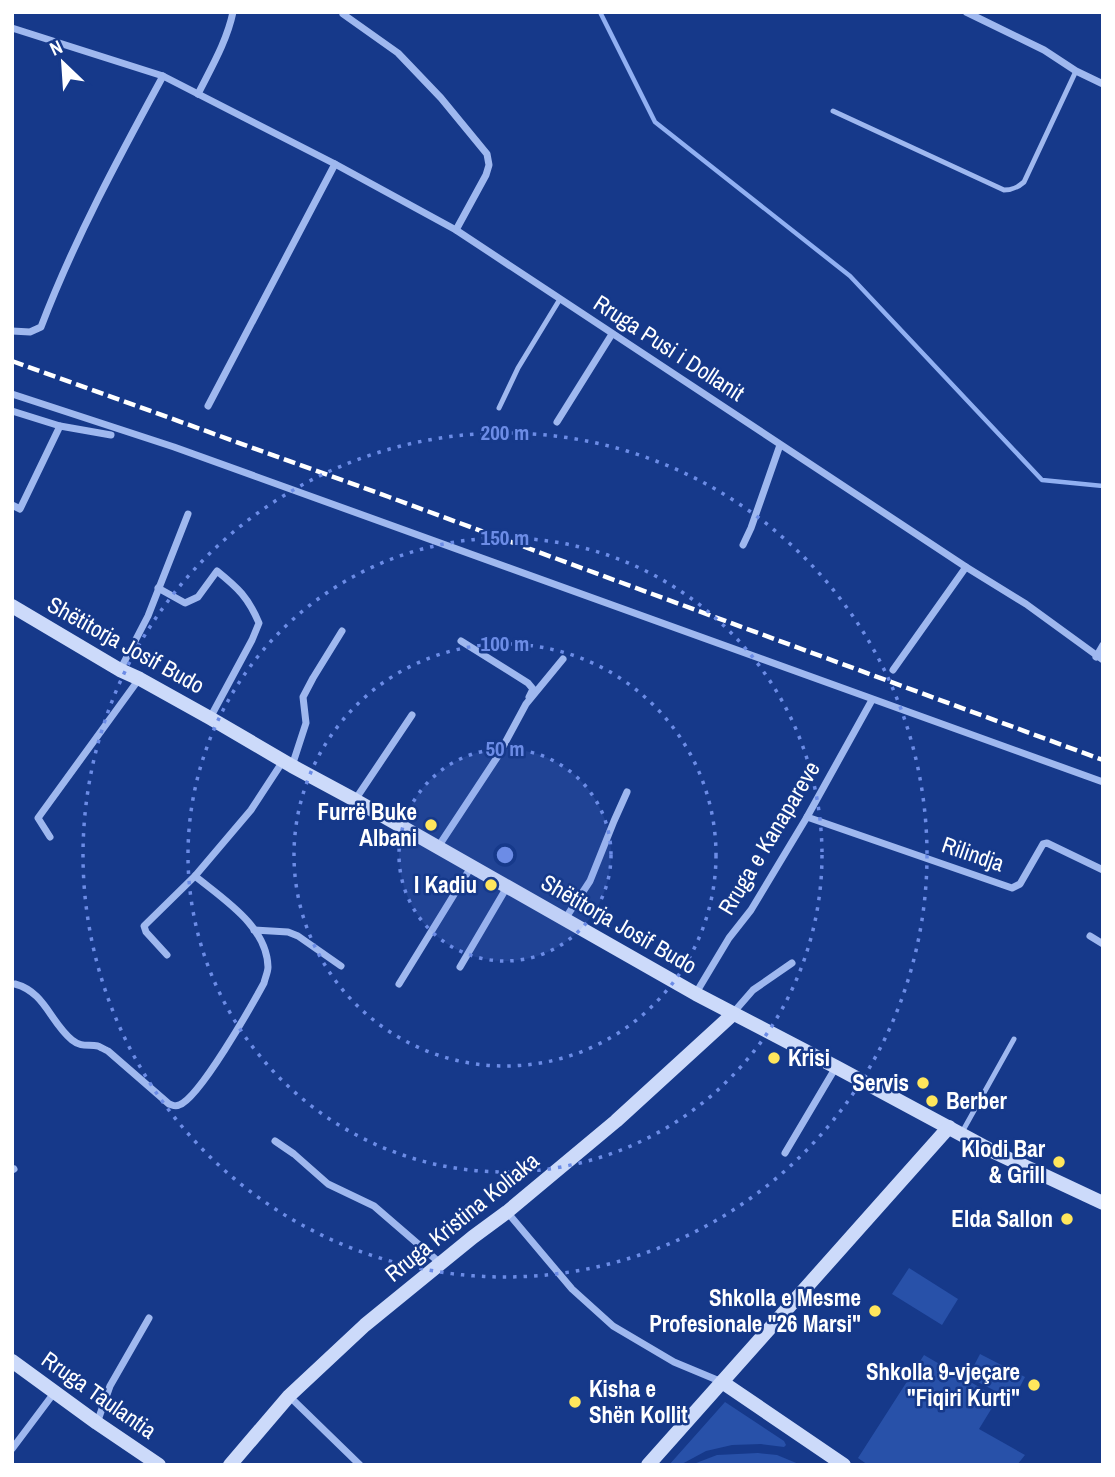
<svg xmlns="http://www.w3.org/2000/svg" width="1115" height="1477" viewBox="0 0 1115 1477" font-family="'Archivo Narrow',sans-serif">
	<style>
		.green { fill: #2851a9 }
		.lines { fill: none; stroke-linecap: round; stroke-linejoin: round }
		.stream { stroke: #91b0f2; stroke-width: 4.5 }
		.lane { stroke: #9fb8ef; stroke-width: 5 }
		.street { stroke: #9fb8ef; stroke-width: 7 }
		.secondary { stroke: #ccdafa; stroke-width: 14 }
		.rail { stroke: #fff; stroke-width: 4.5; stroke-dasharray: 12 5; stroke-linecap: butt }
		.ring { fill: none; stroke: #6c8ce6; stroke-width: 3.5; stroke-dasharray: 3.5 7 }
		.poi-dot { fill: #ffe65c; stroke: #16398a; stroke-width: 2.5 }
		.labels { text-anchor: middle; stroke-width: 5; stroke-linejoin: round; paint-order: stroke }
		.street-label { font-size: 23px; fill: #fff; stroke: #16398a }
		.poi-label { font-size: 23px; font-weight: bold; fill: #fff; stroke: #16398a; text-anchor: end }
		.centre { fill: #6c8ce6; stroke: #16398a; stroke-width: 3.5 }
		.ring-label { font-size: 21px; text-anchor: middle; font-weight: bold; fill: #6c8ce6; stroke: #16398a; stroke-width: 5; stroke-linejoin: round; paint-order: stroke }
	</style>
	<rect width="100%" height="100%" fill="#16398a"/>
	<!-- green -->
	<g class="green">
		<polygon points="909,1268 958,1299 942,1325 892,1294"/>
		<polygon points="980,1354 1025,1377 1013,1400 968,1377"/>
		<polygon points="924,1355 998,1398 979,1429 1025,1455 1017,1465 868,1465 858,1458"/>
		<polygon points="725,1402 784,1441 786,1445 784,1447 761,1444 732,1445 706,1451 680,1465 669,1465"/>
		<polygon points="758,1453 777,1455 801,1465 691,1465 717,1455"/>
	</g>
	<g class="lines">
		<!-- stream -->
		<polyline class="stream" points="600,12 655,122 850,276 1042,480 1103,486"/>
		<!-- lane -->
		<g class="lane">
			<path d="M833,111L1004,190C1012,190 1017,188 1024,182L1076,71"/>
			<polyline points="499,408 518,368 560,299"/>
			<polyline points="961,1134 1014,1039"/>
		</g>
		<!-- street -->
		<g class="street">
			<polyline points="966,12 1044,50 1076,71 1103,84"/>
			<polyline points="343,14 398,53 441,98 487,154 489,165 486,175 456,230"/>
			<polyline points="12,28 163,76 335,164 456,230 966,567 1026,604 1103,660"/>
			<path d="M198,94C211,68 227,41 233,12"/>
			<path d="M12,331L30,332L41,327C74,240 119,157 163,76"/>
			<polyline points="12,394 174,447 1103,782"/>
			<polyline points="208,406 335,164"/>
			<polyline points="12,411 60,426"/>
			<polyline points="557,422 612,334"/>
			<polyline points="12,505 20,509 60,426 111,435"/>
			<polyline points="743,545 751,528 780,445"/>
			<path d="M158,588L185,603L198,597L217,571C238,588 248,597 259,623L252,640L210,718"/>
			<polyline points="461,641 528,683 533,689 529,697"/>
			<polyline points="1096,657 1103,645"/>
			<polyline points="120,670 148,616 188,514"/>
			<polyline points="893,670 966,567"/>
			<polyline points="292,766 306,723 303,697 313,678 342,631"/>
			<polyline points="355,800 412,715"/>
			<polyline points="807,817 1012,888 1020,884 1043,844 1047,843 1103,870"/>
			<polyline points="50,837 38,818 139,679"/>
			<polyline points="438,847 498,756 526,704 563,659"/>
			<polyline points="565,919 590,881 614,821 627,792"/>
			<polyline points="254,930 288,932 298,936 341,966"/>
			<polyline points="1090,936 1103,944"/>
			<polyline points="167,955 146,932 144,926 195,876 251,810 283,761"/>
			<polyline points="460,967 507,887"/>
			<path d="M15,984C45,992 50,1022 72,1040C82,1048 88,1044 98,1046C99,1046 107,1051 108,1051L169,1104C173,1105 175,1107 179,1105C199,1099 252,1005 264,983C265,978 268,972 268,967C267,926 223,899 195,876"/>
			<polyline points="399,984 471,867"/>
			<polyline points="696,993 729,938 751,910 807,817 872,700"/>
			<polyline points="733,1013 753,990 792,963"/>
			<polyline points="275,1141 294,1154 328,1184 374,1206 440,1263"/>
			<polyline points="785,1153 836,1067"/>
			<polyline points="12,1170 14,1169"/>
			<polyline points="507,1212 572,1289 613,1326 674,1362 722,1382"/>
			<polyline points="289,1396 360,1465"/>
			<polyline points="97,1423 110,1386 149,1318"/>
			<polyline points="12,1449 54,1393"/>
		</g>
		<!-- secondary -->
		<g class="secondary">
			<polyline points="12,606 120,670 140,679 210,718 292,766 355,800 696,994 836,1067 994,1152 1103,1203"/>
			<polyline points="12,1361 97,1423 159,1465"/>
			<polyline points="722,1382 844,1465"/>
			<polyline points="230,1465 289,1396 365,1325 473,1237 507,1212 616,1121 733,1014"/>
			<polyline points="648,1465 949,1127"/>
		</g>
		<!-- rail -->
		<polyline class="rail" points="12,361 389,497 1103,760"/>
	</g>
	<!-- distance rings -->
	<circle cx="505" cy="855" r="106" fill="#6c8ce6" fill-opacity=".12"/>
	<g class="ring">
		<circle cx="505" cy="855" r="106"/>
		<circle cx="505" cy="855" r="211"/>
		<circle cx="505" cy="855" r="317"/>
		<circle cx="505" cy="855" r="422"/>
	</g>
	<!-- markers -->
	<g class="poi-dot">
		<circle cx="431" cy="825" r="7"/>
		<circle cx="491" cy="885" r="7"/>
		<circle cx="774" cy="1058" r="7"/>
		<circle cx="923" cy="1083" r="7"/>
		<circle cx="932" cy="1101" r="7"/>
		<circle cx="1059" cy="1162" r="7"/>
		<circle cx="1067" cy="1219" r="7"/>
		<circle cx="875" cy="1311" r="7"/>
		<circle cx="1034" cy="1385" r="7"/>
		<circle cx="575" cy="1402" r="7"/>
	</g>
	<g class="labels">
		<!-- street labels -->
		<g class="street-label">
			<text transform="translate(669 348) rotate(33)" y="8">Rruga Pusi i Dollanit</text>
			<text transform="translate(126 645) rotate(29)" y="8">Shëtitorja Josif Budo</text>
			<text transform="translate(769 838) rotate(-59)" y="8">Rruga e Kanapareve</text>
			<text transform="translate(973 854) rotate(19)" y="8">Rilindja</text>
			<text transform="translate(619 924) rotate(30)" y="8">Shëtitorja Josif Budo</text>
			<text transform="translate(462 1217) rotate(-39)" y="8">Rruga Kristina Koliaka</text>
			<text transform="translate(99 1395) rotate(35)" y="8">Rruga Taulantia</text>
		</g>
		<!-- poi labels -->
		<g class="poi-label">
			<text x="417" y="820">Furrë Buke<tspan x="417" dy="26">Albani</tspan></text>
			<text x="477" y="893">I Kadiu</text>
			<text x="788" y="1066" text-anchor="start">Krisi</text>
			<text x="909" y="1091">Servis</text>
			<text x="946" y="1109" text-anchor="start">Berber</text>
			<text x="1045" y="1157">Klodi Bar<tspan x="1045" dy="26">&amp; Grill</tspan></text>
			<text x="1053" y="1227">Elda Sallon</text>
			<text x="861" y="1306">Shkolla e Mesme<tspan x="861" dy="26">Profesionale "26 Marsi"</tspan></text>
			<text x="1020" y="1380">Shkolla 9-vjeçare<tspan x="1020" dy="26">"Fiqiri Kurti"</tspan></text>
			<text x="589" y="1397" text-anchor="start">Kisha e<tspan x="589" dy="26">Shën Kollit</tspan></text>
		</g>
	</g>
	<circle cx="505" cy="855" r="10" class="centre"/>
	<g class="ring-label">
		<text x="505" y="440">200 m</text>
		<text x="505" y="545">150 m</text>
		<text x="505" y="651">100 m</text>
		<text x="505" y="756">50 m</text>
	</g>
	<!-- border -->
	<rect width="1115" height="1477" fill="none" stroke="#ffffff" stroke-width="28"/>
	<!-- north arrow -->
	<g transform="translate(63 63) rotate(335)" stroke="#16398a" stroke-width="5" paint-order="stroke">
	<path d="M0-5L12 26L0 18L-12 26Z" fill="#ffffff"/>
	<text y="-10" font-size="19" font-weight="bold" text-anchor="middle" fill="#ffffff">N</text>
	</g>
</svg>
